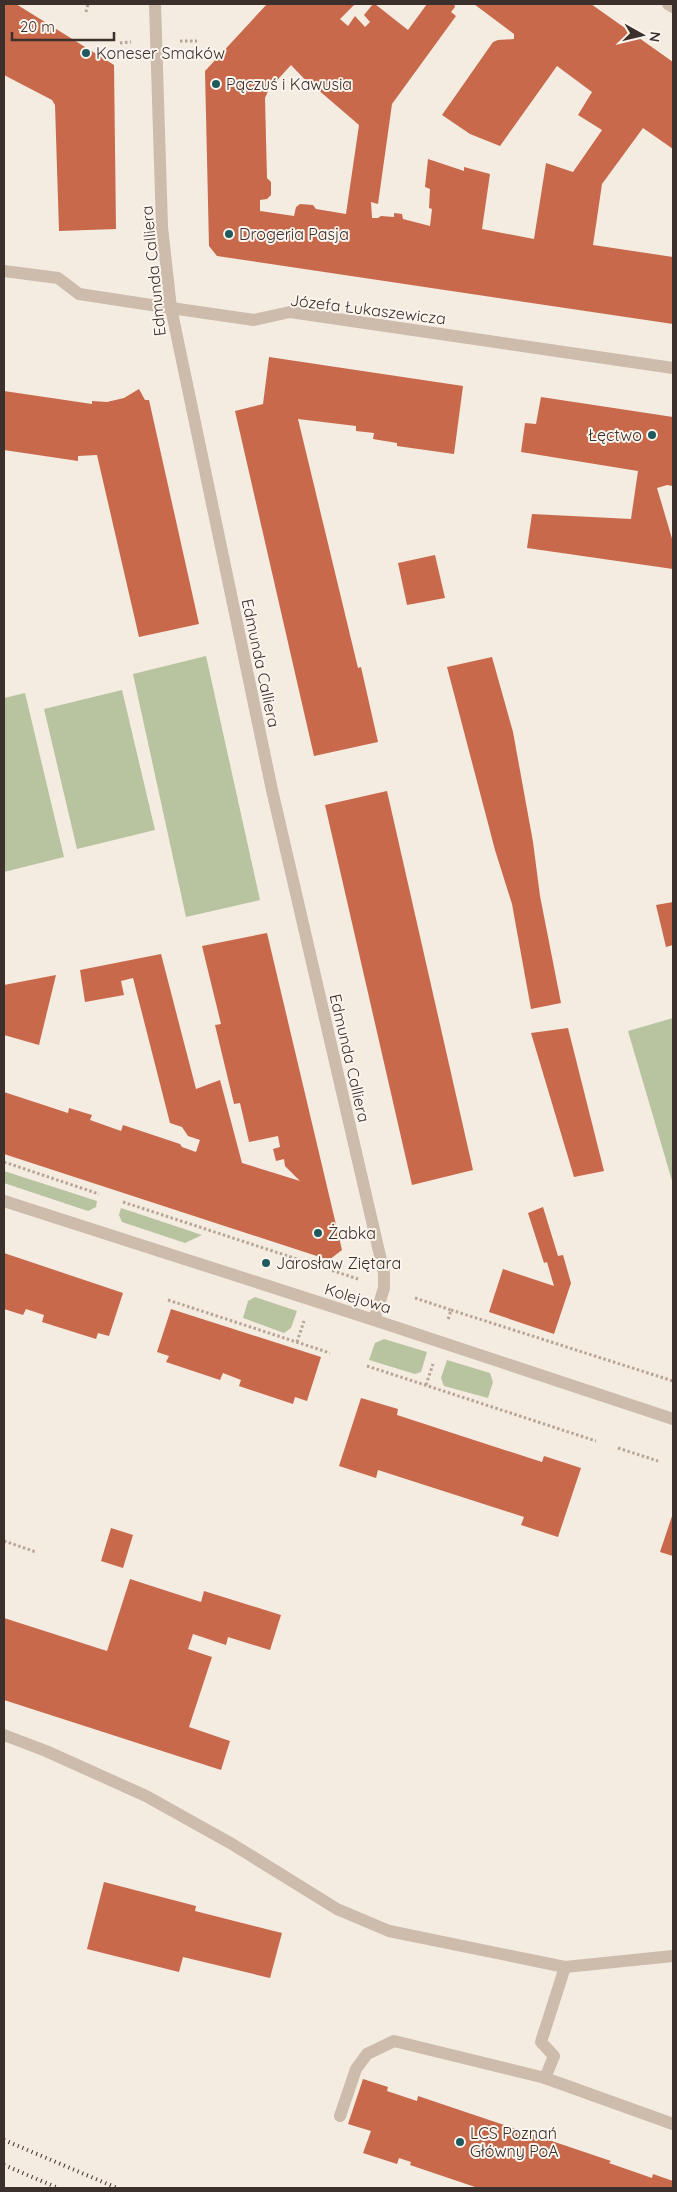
<svg xmlns="http://www.w3.org/2000/svg" width="677" height="2192" viewBox="0 0 677 2192" font-family="Quicksand,sans-serif">
	<style>
		.green { fill: #b8c4a0 }
		.building { fill: #c8694b; fill-rule: evenodd }
		.lines { fill: none; stroke-linecap: round; stroke-linejoin: round }
		.path { stroke: #b9a596; stroke-width: 3; stroke-dasharray: 2.5 2.5; stroke-linecap: butt }
		.lane { stroke: #cdbbac; stroke-width: 12 }
		.street { stroke: #cdbbac; stroke-width: 12 }
		.rail { stroke: #3b302b; stroke-width: 4; stroke-dasharray: 1 4; stroke-linecap: butt }
		.poi-dot { fill: #1f5a5e; stroke: #fbf5ee; stroke-width: 2 }
		.labels { text-anchor: middle; stroke-width: 4; stroke-linejoin: round; paint-order: stroke }
		.poi-label { font-size: 16px; fill: #3b302b; stroke: #fbf5ee; text-anchor: start }
		.street-label { font-size: 16px; fill: #3b302b; stroke: #fbf5ee }
	</style>
	<rect width="100%" height="100%" fill="#f4ebe1"/>
	<!-- green -->
	<g class="green">
		<polygon points="206,656 260,900 186,917 133,674"/>
		<polygon points="122,690 155,830 77,849 44,709"/>
		<polygon points="25,693 64,857 4,872 4,698"/>
		<polygon points="673,1018 673,1184 628,1031"/>
		<polygon points="4,1171 97,1201 96,1207 88,1211 4,1183"/>
		<polygon points="121,1208 202,1235 185,1243 122,1222 119,1215"/>
		<polygon points="255,1297 297,1311 291,1328 284,1333 243,1318 248,1301"/>
		<polygon points="384,1339 427,1352 421,1372 415,1374 369,1360 375,1343"/>
		<polygon points="447,1360 490,1373 493,1382 488,1398 444,1386 441,1378"/>
	</g>
	<!-- building -->
	<g class="building">
		<polygon points="4,4 16,4 114,65 116,229 59,231 55,105 52,100 4,75"/>
		<path d="M267,4H355L340,19L348,26L355,16L365,27L370,22L364,15L373,4H375L408,30L427,4H454L455,7L451,12L456,16L392,104L378,204L371,202L372,218H378L381,216L394,217V213L402,214L403,219L430,226L432,209L429,208L430,189L425,187L428,159L464,171V167L490,174L482,229L534,239L546,163L573,172L609,120L602,130L578,115L592,92L557,66L500,146L470,134L442,115L493,42L498,40L514,39V34L474,4H591L673,62V149L643,128L602,184L593,245L673,257V324L217,256L209,246L205,71ZM291,65L314,89L316,88L359,125L346,214L316,209L313,205L300,204L296,207L294,216L260,211V200L267,199L271,195V182L267,178L265,98L269,89Z"/>
		<polygon points="269,357 463,386 454,454 397,446 397,443 373,439 374,433 356,431 356,426 298,419 358,668 361,667 378,742 314,756 235,411 263,404"/>
		<polygon points="139,389 145,400 149,400 199,624 139,637 97,455 78,456 78,461 4,450 4,391 92,404 92,401 107,402 124,398"/>
		<polygon points="541,397 673,417 673,486 667,485 657,488 673,542 673,569 527,548 532,514 631,519 638,471 521,452 525,423 536,424"/>
		<polygon points="435,555 445,598 407,605 398,563"/>
		<polygon points="492,657 513,732 533,842 540,896 561,1003 531,1009 512,904 495,850 447,667"/>
		<polygon points="387,791 473,1170 412,1185 325,805"/>
		<polygon points="673,902 673,945 666,947 656,905"/>
		<polygon points="267,933 342,1250 329,1260 4,1154 4,1092 68,1113 69,1108 92,1115 90,1120 121,1131 123,1125 180,1144 182,1147 196,1152 200,1140 188,1136 182,1127 170,1123 133,978 121,981 124,995 85,1002 80,970 161,954 196,1089 220,1080 242,1163 300,1181 285,1166 284,1159 276,1161 273,1149 280,1147 278,1136 249,1142 240,1103 234,1104 215,1025 221,1024 202,946"/>
		<polygon points="56,975 39,1045 4,1035 4,985"/>
		<polygon points="568,1028 604,1171 574,1177 531,1033"/>
		<polygon points="543,1207 558,1256 563,1255 571,1283 554,1334 489,1312 503,1269 554,1286 547,1262 544,1263 528,1213"/>
		<polygon points="4,1253 123,1293 109,1336 98,1333 96,1339 42,1322 44,1315 26,1309 23,1315 4,1309"/>
		<polygon points="171,1309 321,1357 307,1401 295,1397 293,1404 239,1386 241,1380 223,1373 220,1380 166,1362 169,1356 157,1352"/>
		<polygon points="361,1398 398,1409 397,1415 542,1462 544,1456 581,1468 558,1537 521,1525 524,1517 378,1470 376,1478 339,1466"/>
		<polygon points="673,1513 673,1556 660,1552"/>
		<polygon points="111,1528 133,1535 123,1568 101,1561"/>
		<polygon points="130,1579 201,1602 204,1591 281,1615 270,1650 228,1637 226,1645 193,1634 188,1649 212,1657 189,1727 230,1741 221,1770 4,1700 4,1618 107,1651"/>
		<polygon points="104,1882 196,1906 195,1911 282,1933 270,1978 183,1957 179,1972 87,1949"/>
		<polygon points="363,2079 388,2087 387,2091 417,2101 418,2096 611,2161 609,2163 652,2178 653,2174 673,2181 673,2188 478,2188 410,2165 411,2162 399,2158 397,2164 363,2153 371,2131 348,2124"/>
	</g>
	<g class="lines">
		<!-- path -->
		<g class="path">
			<polyline points="86,12 88,4"/>
			<polyline points="180,41 197,41"/>
			<polyline points="120,43 131,42"/>
			<polyline points="4,1162 99,1194"/>
			<polyline points="123,1202 358,1279"/>
			<polyline points="415,1298 451,1310 448,1320"/>
			<polyline points="168,1300 330,1353"/>
			<polyline points="451,1310 673,1381"/>
			<polyline points="297,1342 304,1321"/>
			<polyline points="367,1366 596,1441"/>
			<polyline points="426,1385 433,1364"/>
			<polyline points="618,1448 658,1461"/>
			<polyline points="4,1541 36,1552"/>
		</g>
		<!-- lane -->
		<g class="lane">
			<polyline points="4,1735 46,1751 146,1796 232,1844 337,1909 389,1931 565,1967 673,1956"/>
			<polyline points="545,2078 554,2056 541,2042 565,1967"/>
			<polyline points="340,2116 356,2069 367,2054 394,2041 545,2078 673,2124"/>
		</g>
		<!-- street -->
		<g class="street">
			<polyline points="155,4 162,227 171,308 272,790 384,1273 384,1288 374,1320"/>
			<polyline points="668,4 673,7"/>
			<polyline points="4,271 58,278 79,294 171,308 254,320 290,312 673,368"/>
			<polyline points="4,1201 374,1320 673,1419"/>
		</g>
		<!-- rail -->
		<g class="rail">
			<polyline points="4,2140 117,2188"/>
			<polyline points="4,2165 58,2188"/>
		</g>
	</g>
	<!-- markers -->
	<g class="poi-dot">
		<circle cx="86" cy="53" r="5"/>
		<circle cx="216" cy="84" r="5"/>
		<circle cx="229" cy="234" r="5"/>
		<circle cx="652" cy="435" r="5"/>
		<circle cx="318" cy="1233" r="5"/>
		<circle cx="266" cy="1263" r="5"/>
		<circle cx="460" cy="2142" r="5"/>
	</g>
	<g class="labels">
		<!-- poi labels -->
		<g class="poi-label">
			<text x="96" y="59">Koneser Smaków</text>
			<text x="226" y="90">Pączuś i Kawusia</text>
			<text x="239" y="240">Drogeria Pasja</text>
			<text x="642" y="441" text-anchor="end">Łęctwo</text>
			<text x="328" y="1239">Żabka</text>
			<text x="276" y="1269">Jarosław Ziętara</text>
			<text x="470" y="2139">LCS Poznań<tspan x="470" dy="18">Główny PoA</tspan></text>
		</g>
		<!-- street labels -->
		<g class="street-label">
			<text transform="translate(153 271) rotate(-96)" y="6">Edmunda Calliera</text>
			<text transform="translate(368 309) rotate(7)" y="6">Józefa Łukaszewicza</text>
			<text transform="translate(261 663) rotate(78)" y="6">Edmunda Calliera</text>
			<text transform="translate(350 1058) rotate(77)" y="6">Edmunda Calliera</text>
			<text transform="translate(358 1298) rotate(17)" y="6">Kolejowa</text>
		</g>
	</g>
	<!-- border -->
	<rect width="677" height="2192" fill="none" stroke="#3b302b" stroke-width="10"/>
	<!-- north arrow -->
	<g transform="translate(642 35) rotate(98)" stroke="#fbf5ee" stroke-width="4" paint-order="stroke">
	<path d="M0-4L9 19L0 12L-9 19Z" fill="#3b302b"/>
	<text y="-8" font-size="14" font-weight="bold" text-anchor="middle" fill="#3b302b">N</text>
	</g>
	<!-- scale -->
	<path d="M12 32v8h102v-8" fill="none" stroke="#3b302b" stroke-width="2.5"/>
	<text x="20" y="32" font-size="15" fill="#3b302b" stroke="#fbf5ee" stroke-width="4" paint-order="stroke">20 m</text>
</svg>
